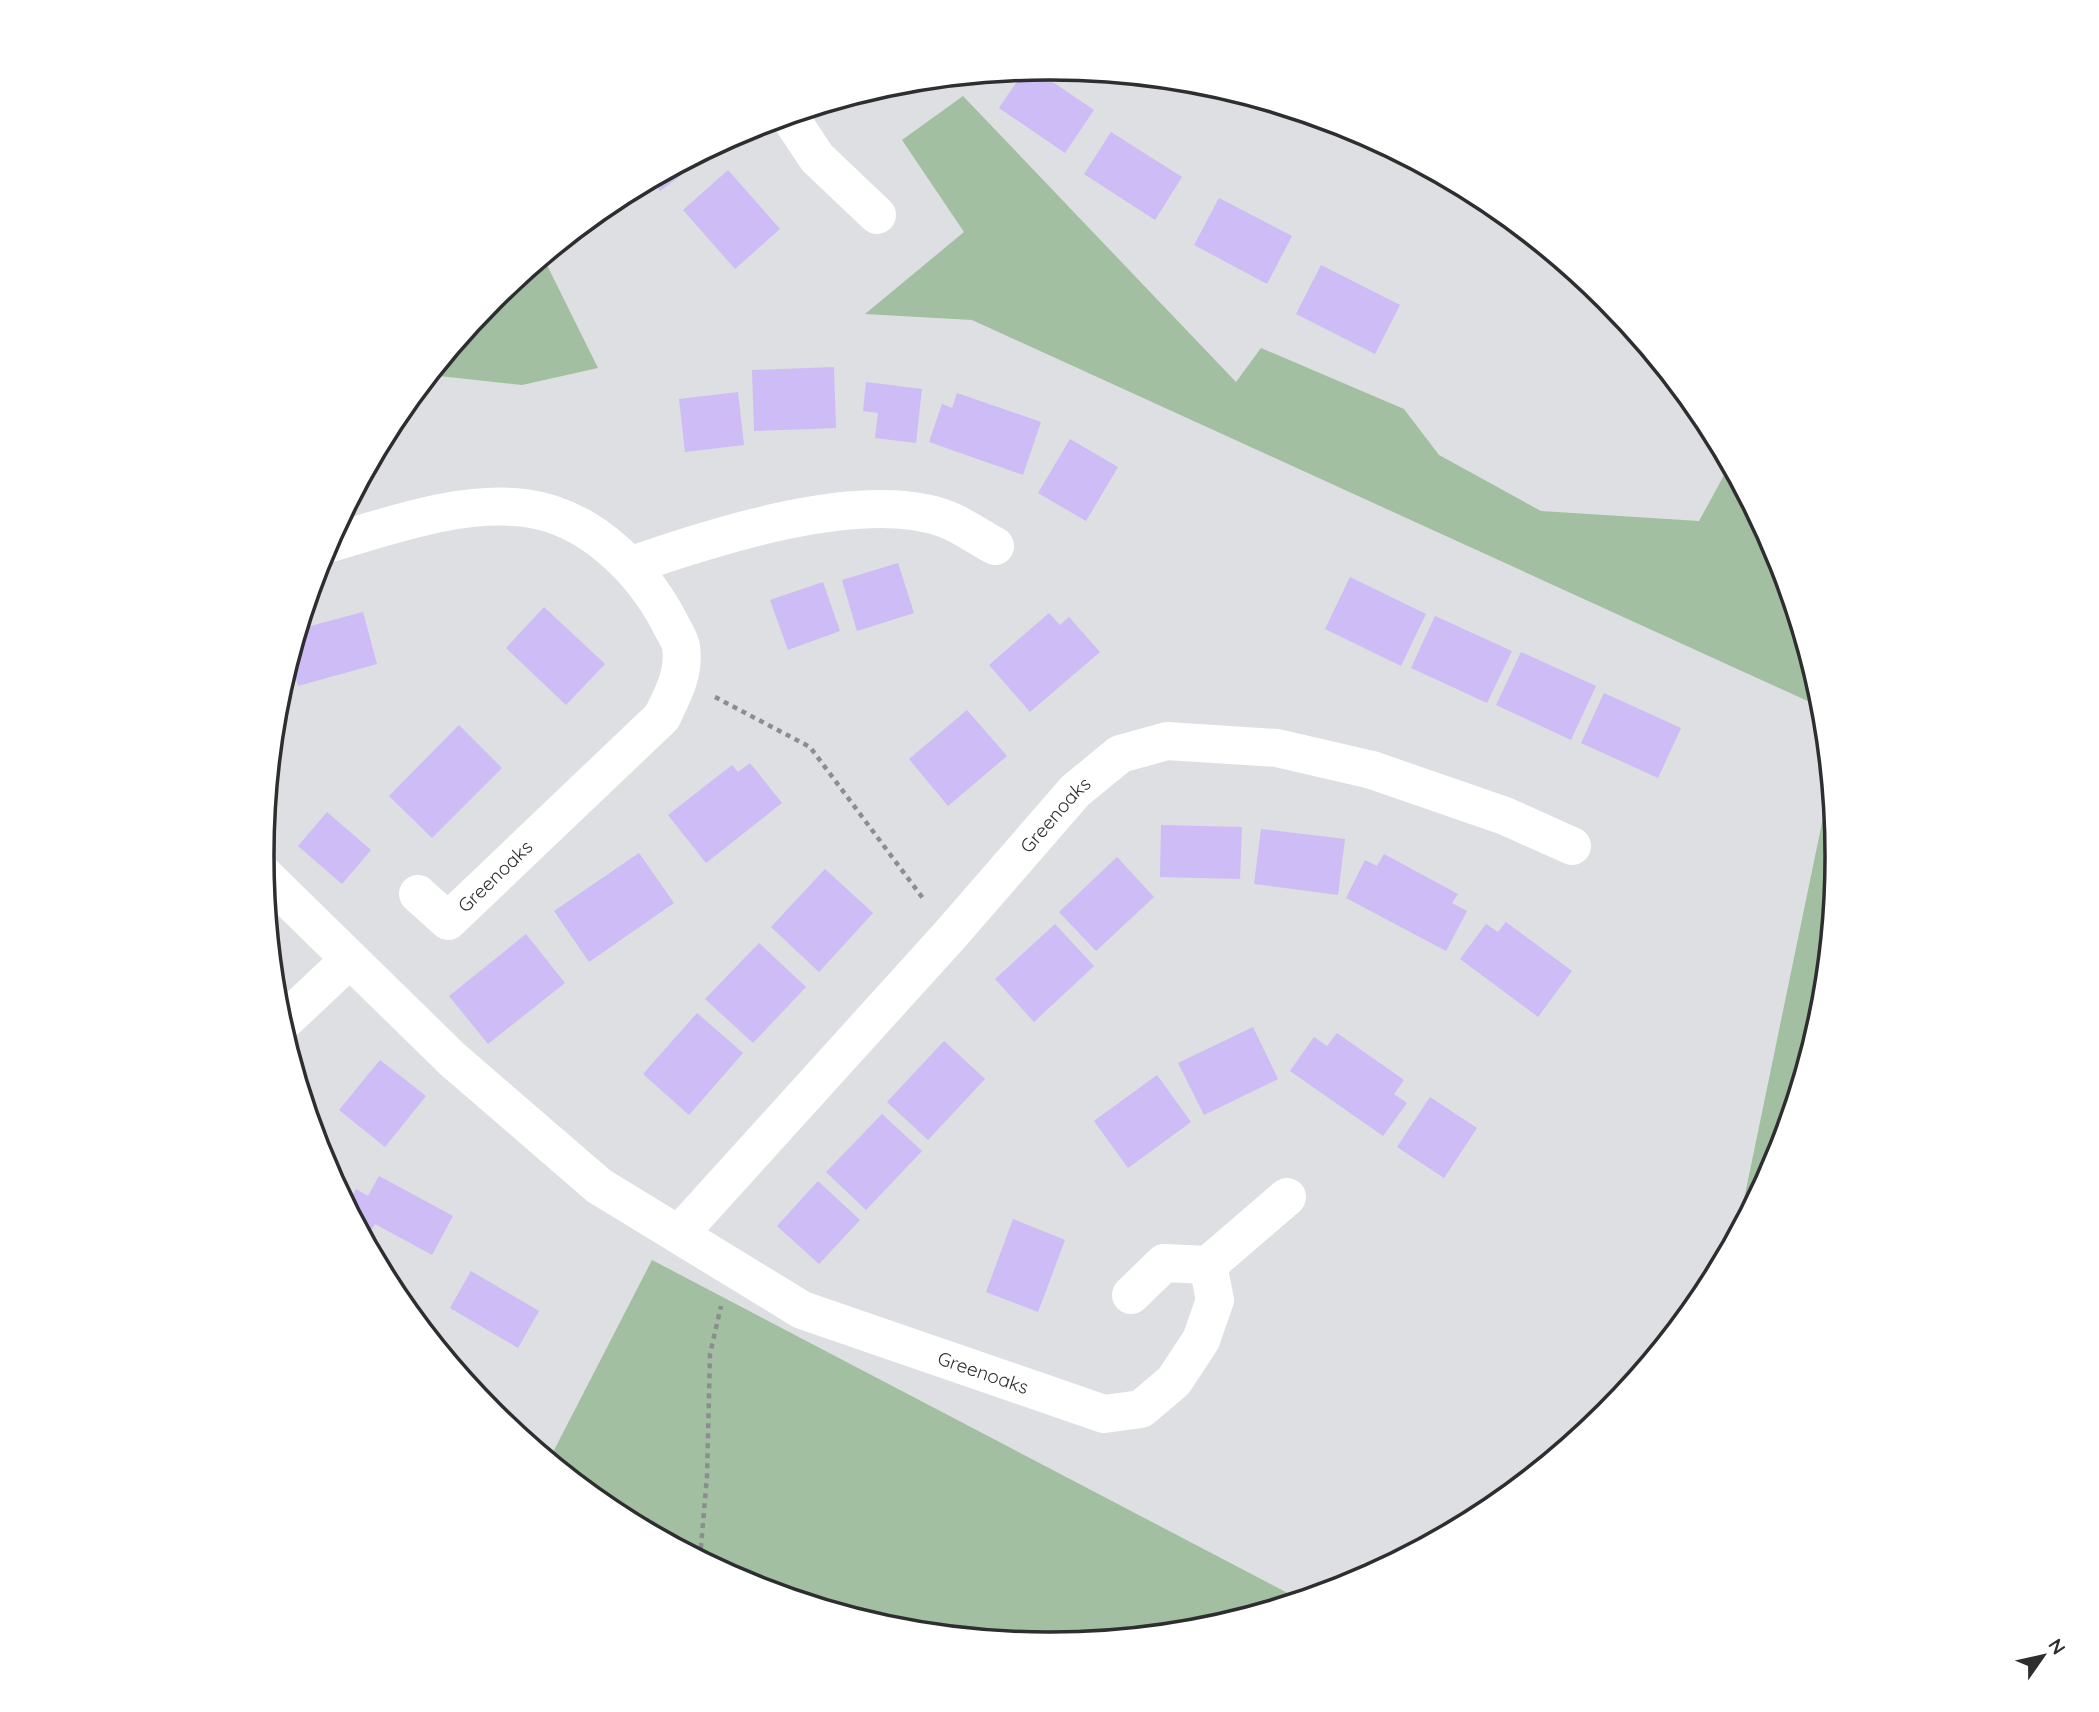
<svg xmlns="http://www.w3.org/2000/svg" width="2099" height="1712" viewBox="0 0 2099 1712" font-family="Quicksand,sans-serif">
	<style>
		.green { fill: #a3bfa2 }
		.building { fill: #cdbcf5 }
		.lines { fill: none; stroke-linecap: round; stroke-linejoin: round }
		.path { stroke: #8c8d8f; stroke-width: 4.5; stroke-dasharray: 5 5; stroke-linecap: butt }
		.minor { stroke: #fff; stroke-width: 38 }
		.labels { text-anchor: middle; stroke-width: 5; stroke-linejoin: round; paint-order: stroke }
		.street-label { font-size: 19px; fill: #2e2e30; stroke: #fff }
		.rim { fill: none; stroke: #2e2e30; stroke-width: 3.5 }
	</style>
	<rect width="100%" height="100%" fill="#dedfe2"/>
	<!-- green -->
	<g class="green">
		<polygon points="963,96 1236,382 1261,348 1404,409 1439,455 1541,511 1699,521 1728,468 1726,458 1777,555 1823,708 972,320 865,314 964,232 902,140"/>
		<polygon points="543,257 598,368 522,385 430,375 493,299"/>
		<polygon points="1830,784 1837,856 1822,1010 1777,1158 1737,1233"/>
		<polygon points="652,1260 1299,1599 1203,1629 1049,1644 895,1629 748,1584 612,1511 549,1460"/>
	</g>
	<!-- building -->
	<g class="building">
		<polygon points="1035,70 1094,110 1065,153 999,108 1024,71"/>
		<polygon points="911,82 884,98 878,89 896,83"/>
		<polygon points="1111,132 1182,177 1155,220 1084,174"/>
		<polygon points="703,152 706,157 660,191 652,180"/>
		<polygon points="728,170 780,229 735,269 683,210"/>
		<polygon points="1219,198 1292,236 1267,284 1194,245"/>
		<polygon points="1321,265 1400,305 1375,354 1296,314"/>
		<polygon points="834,367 836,428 754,431 752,370"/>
		<polygon points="866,382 922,389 916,443 875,438 878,413 863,411"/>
		<polygon points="738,392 744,445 685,452 679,399"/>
		<polygon points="957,393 1041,422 1023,475 929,442 942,404 952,408"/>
		<polygon points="1070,439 1118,467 1086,521 1038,493"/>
		<polygon points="898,563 914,613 857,631 842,580"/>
		<polygon points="1350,577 1426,614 1401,666 1325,629"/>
		<polygon points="823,582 840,631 788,650 770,600"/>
		<polygon points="544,607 605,664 566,705 506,648"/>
		<polygon points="363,612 377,664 298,686 290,658 299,629"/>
		<polygon points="1049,613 1060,625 1069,617 1100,652 1030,712 989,665"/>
		<polygon points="1435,616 1512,651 1487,703 1411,668"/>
		<polygon points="1521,652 1596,686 1571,740 1496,705"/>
		<polygon points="1604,693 1681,728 1658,778 1581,743"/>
		<polygon points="967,710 1007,756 948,806 909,759"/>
		<polygon points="459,725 502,768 432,838 389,796"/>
		<polygon points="750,763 782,803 706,863 668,815 732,765 738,772"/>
		<polygon points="327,812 371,850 342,884 298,846"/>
		<polygon points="1161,825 1242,827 1240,879 1160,877"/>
		<polygon points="1261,829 1345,839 1338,895 1254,884"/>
		<polygon points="639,853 674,903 589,962 554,911"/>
		<polygon points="1384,854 1458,894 1452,903 1467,911 1446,951 1346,898 1365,860 1377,866"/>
		<polygon points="1117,857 1154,897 1096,951 1059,912"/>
		<polygon points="825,869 873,913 819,972 771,927"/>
		<polygon points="1506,922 1572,971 1538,1017 1460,959 1486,924 1498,932"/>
		<polygon points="1055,924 1094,966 1034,1022 995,979"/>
		<polygon points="526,934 565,983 488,1044 449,996"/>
		<polygon points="759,943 806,987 753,1043 705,999"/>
		<polygon points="697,1013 743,1053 689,1115 643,1074"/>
		<polygon points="1253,1027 1278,1079 1204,1115 1178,1063"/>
		<polygon points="1337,1033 1404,1080 1394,1094 1407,1103 1383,1136 1290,1071 1314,1037 1327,1046"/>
		<polygon points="944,1041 985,1079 928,1140 887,1102"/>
		<polygon points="380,1060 426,1096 385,1147 339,1110"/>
		<polygon points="1157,1075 1191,1122 1128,1168 1094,1121"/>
		<polygon points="1430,1097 1477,1128 1444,1178 1397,1147"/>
		<polygon points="882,1114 922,1151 866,1210 826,1172"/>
		<polygon points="379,1176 453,1216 432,1255 375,1224 366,1240 348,1206 356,1189 368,1196"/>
		<polygon points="818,1181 860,1220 819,1264 777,1226"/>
		<polygon points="1013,1219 1065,1240 1038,1312 986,1292"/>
		<polygon points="471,1271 539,1311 518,1348 450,1308"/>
	</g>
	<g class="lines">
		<!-- path -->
		<g class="path">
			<polyline points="715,697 810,747 925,901"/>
			<polyline points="700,1558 707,1476 710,1354 721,1306"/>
		</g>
		<!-- minor -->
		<g class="minor">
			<polyline points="789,116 817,158 877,215"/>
			<path d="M327,544C390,526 459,500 525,508C589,516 642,569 670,623C673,630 680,639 681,647C685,673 673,694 662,717L448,921L418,894"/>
			<path d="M632,565C713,537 859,489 943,518C961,524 978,537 995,546"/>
			<path id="s1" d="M264,875L452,1059L599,1186L802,1310L1104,1414L1141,1409L1174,1381L1201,1340L1215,1300L1208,1265L1287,1197"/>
			<polyline points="281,1024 349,960"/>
			<path id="s2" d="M680,1233L950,935L1075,791L1120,754L1167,741L1277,748L1372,770L1505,816L1572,846"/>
			<polyline points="1131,1295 1164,1263 1208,1265"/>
		</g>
	</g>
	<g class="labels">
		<!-- street labels -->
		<g class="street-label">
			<text dy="7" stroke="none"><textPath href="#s2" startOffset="562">Greenoaks</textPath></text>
			<text transform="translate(495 876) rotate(-44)" y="7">Greenoaks</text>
			<text dy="7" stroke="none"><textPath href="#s1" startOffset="887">Greenoaks</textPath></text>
		</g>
	</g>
	<!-- crop -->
	<path d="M0 0H2099V1712H0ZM1049 80H1050A775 775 0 0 1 1825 855V857A775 775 0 0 1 1050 1632H1049A775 775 0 0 1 274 857V855A775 775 0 0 1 1049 80Z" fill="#fff" fill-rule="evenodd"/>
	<path class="rim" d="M1049 80H1050A775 775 0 0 1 1825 855V857A775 775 0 0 1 1050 1632H1049A775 775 0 0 1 274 857V855A775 775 0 0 1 1049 80Z"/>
	<!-- north arrow -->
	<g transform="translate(2043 1656) rotate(56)" stroke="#ffffff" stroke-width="5" paint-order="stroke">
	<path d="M0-5L12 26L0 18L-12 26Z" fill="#2e2e30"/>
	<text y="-10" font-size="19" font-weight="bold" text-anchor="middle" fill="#2e2e30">N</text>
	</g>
</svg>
